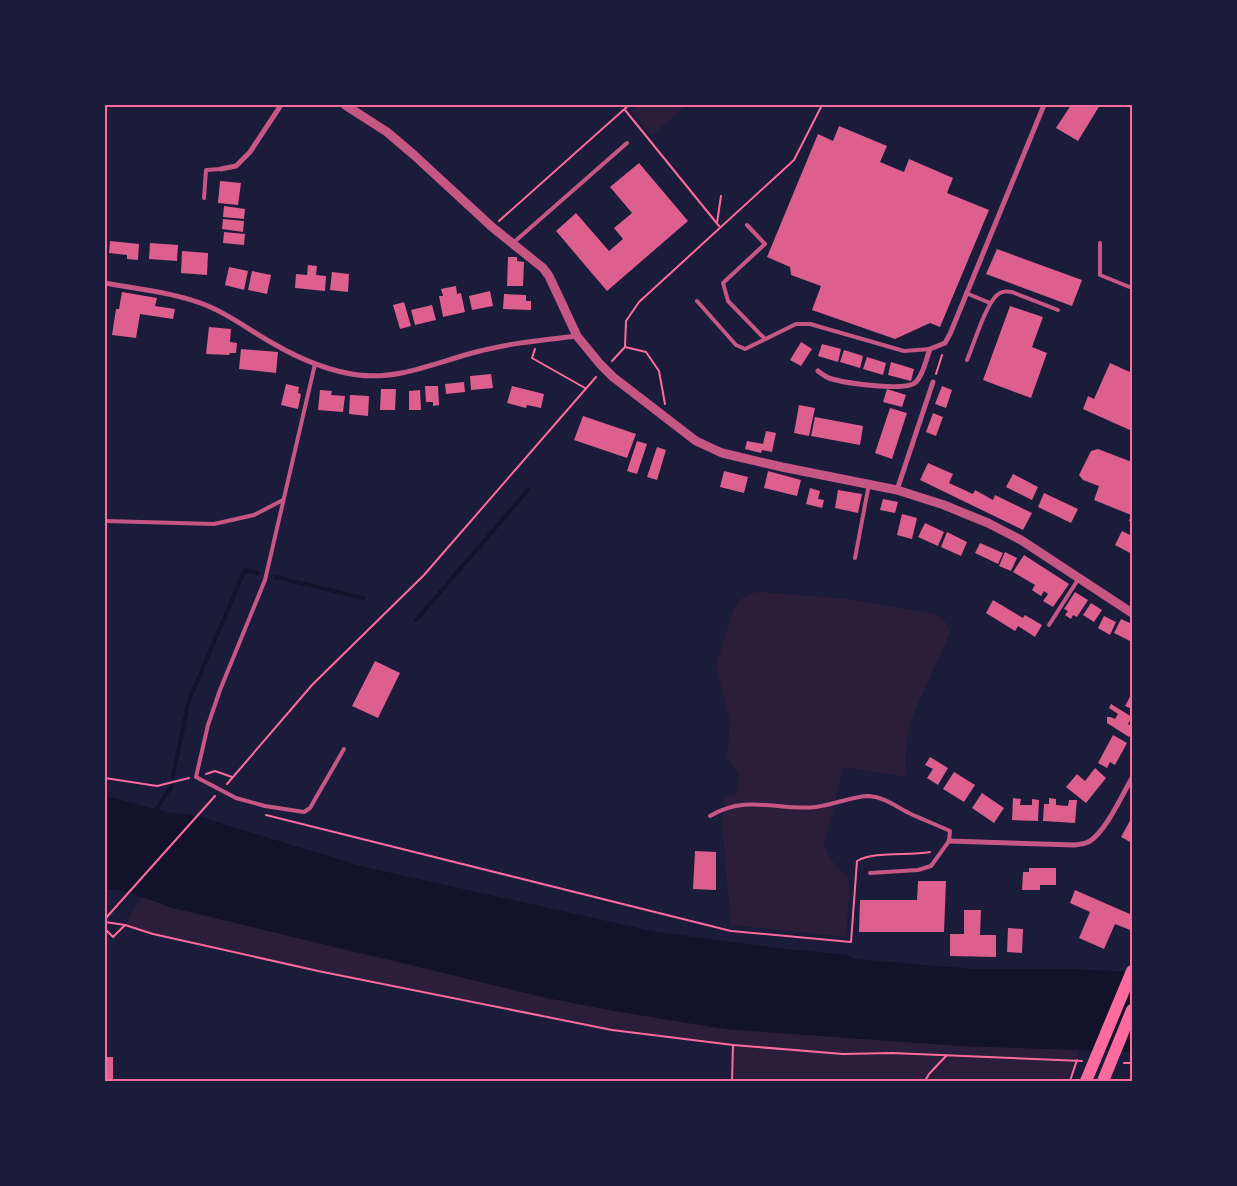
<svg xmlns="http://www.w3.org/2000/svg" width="1237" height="1186" viewBox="0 0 1237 1186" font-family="'Fira Sans Condensed',sans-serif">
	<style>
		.green { fill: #2a1e3b }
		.water { fill: #12122b }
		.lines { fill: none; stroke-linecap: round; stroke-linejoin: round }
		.stream { stroke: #12122b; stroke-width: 4 }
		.building { fill: #dd5f8e }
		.path { stroke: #ff6b9d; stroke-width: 2 }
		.service { stroke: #c65784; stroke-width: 4 }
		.minor { stroke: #c65784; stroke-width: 5 }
		.tertiary { stroke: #c65784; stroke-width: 9 }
		.trunk { stroke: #ff6b9d; stroke-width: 12 }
		.neatline { fill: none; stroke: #ff6b9d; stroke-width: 2 }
	</style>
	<rect width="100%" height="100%" fill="#1b1b3a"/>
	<!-- green -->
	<g class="green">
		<polygon points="638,105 686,105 651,136 631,111"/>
		<path d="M760,592L849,599L933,614C943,618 949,623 950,633L910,722L905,757L906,777L843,767L833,811L824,843L827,853L834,863L850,880L846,937L731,925L722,825L724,798L737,794L739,774L727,759L730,722L716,666L733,610L740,600L746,596L752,593Z"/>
		<polygon points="142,897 173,908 547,998 620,1012 725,1029 961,1046 1078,1049 1077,1060 1070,1081 732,1081 733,1046 612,1030 318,971 153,934 125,925"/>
	</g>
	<!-- water -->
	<polygon class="water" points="105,796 167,812 197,816 364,867 656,932 785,949 848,955 855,959 972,969 1072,969 1132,972 1132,1052 961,1046 725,1029 620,1012 547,998 173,908 129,892 105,888"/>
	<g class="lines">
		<!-- stream -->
		<g class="stream">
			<polyline points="276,577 363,598"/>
			<polyline points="416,620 528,490"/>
			<polyline points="173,776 189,700 245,570 257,573"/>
			<polyline points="154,813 172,785"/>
		</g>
	</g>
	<!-- building -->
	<g class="building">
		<polygon points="1071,105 1100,105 1078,141 1056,128"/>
		<polygon points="839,126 887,146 880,162 904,172 909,159 953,178 947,193 989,210 940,327 930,323 895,339 812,310 821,286 791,275 790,267 767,257 818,134 833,141"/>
		<polygon points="639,163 688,221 607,291 556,231 576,213 609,251 623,239 614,228 632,213 610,187"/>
		<polygon points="220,181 241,183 238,205 218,203"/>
		<polygon points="224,206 245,209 244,219 223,217"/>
		<polygon points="223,219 244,221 243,232 222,229"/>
		<polygon points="224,232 245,234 244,245 223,243"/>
		<polygon points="110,241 139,244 138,260 127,259 127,255 109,253"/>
		<polygon points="150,243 178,245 177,261 149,259"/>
		<polygon points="997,249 1082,280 1072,306 986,274"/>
		<polygon points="182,251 208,253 207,275 181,273"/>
		<polygon points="508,257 517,257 517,261 524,262 523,286 507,286"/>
		<polygon points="308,265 317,266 316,275 326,276 325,291 295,288 296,274 307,275"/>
		<polygon points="229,267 248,271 244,290 225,285"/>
		<polygon points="252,271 271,275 267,294 248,290"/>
		<polygon points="332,272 349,274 348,292 330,290"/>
		<polygon points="456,286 457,294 461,293 465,312 443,317 439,296 443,296 441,289"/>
		<polygon points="490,291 493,306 472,310 469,296"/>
		<polygon points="122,292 157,298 155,306 175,309 173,319 140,314 136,338 112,335 116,309 119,309"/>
		<polygon points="504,294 526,295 526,301 531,301 531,310 503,309"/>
		<polygon points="404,302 411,326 400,329 393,305"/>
		<polygon points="432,305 436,320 415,325 411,310"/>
		<polygon points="1010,306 1043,317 1032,347 1047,353 1031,398 983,380"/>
		<polygon points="209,327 231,329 230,342 237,343 236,353 230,353 229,355 206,354"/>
		<polygon points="801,342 812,349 801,366 790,360"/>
		<polygon points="822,344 841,349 838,362 818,356"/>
		<polygon points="241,349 278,352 276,373 239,369"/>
		<polygon points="844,350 863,356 860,368 840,362"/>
		<polygon points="867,357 886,363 883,375 863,369"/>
		<polygon points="891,362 914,369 911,381 888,375"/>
		<polygon points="1110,363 1132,373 1132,396 1131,399 1132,400 1132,431 1083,409 1088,396 1094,399"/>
		<polygon points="491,374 493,388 471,390 470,376"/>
		<polygon points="464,382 465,392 446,394 445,384"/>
		<polygon points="286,384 299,387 298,393 301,394 298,409 281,405"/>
		<polygon points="425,386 438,386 439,405 433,406 433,402 426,402"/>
		<polygon points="512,386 544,394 541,408 527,405 526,408 507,403"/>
		<polygon points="942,386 952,390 946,408 935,404"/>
		<polygon points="381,389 396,389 395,410 380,410"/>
		<polygon points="887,389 906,395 902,407 883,402"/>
		<polygon points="320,390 332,391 331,395 345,396 343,412 318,410"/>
		<polygon points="420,390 421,410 409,410 409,391"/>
		<polygon points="350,395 369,396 368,416 349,414"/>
		<polygon points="799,405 815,408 809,436 794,433"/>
		<polygon points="890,408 907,413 892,459 875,453"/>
		<polygon points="933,413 943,417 936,436 926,432"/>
		<polygon points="583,416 636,434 627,458 574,440"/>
		<polygon points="815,417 863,426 860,445 811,436"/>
		<polygon points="766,431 776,433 772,452 762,450 761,453 745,449 747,441 763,444"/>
		<polygon points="637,441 647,444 637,474 627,471"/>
		<polygon points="657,447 666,450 657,480 647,477"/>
		<polygon points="1098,449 1132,462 1132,522 1129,521 1131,515 1094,500 1099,486 1083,480 1079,475 1091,451"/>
		<polygon points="928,463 953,474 949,483 973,494 975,490 993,500 995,495 1032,513 1023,530 920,480"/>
		<polygon points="724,471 748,477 744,493 720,487"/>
		<polygon points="768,471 801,480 797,496 764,488"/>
		<polygon points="1013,474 1038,487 1032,500 1006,487"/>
		<polygon points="810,488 820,491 818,499 824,500 822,508 806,504"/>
		<polygon points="838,490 862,494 858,513 835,508"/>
		<polygon points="1044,493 1078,509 1071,523 1038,507"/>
		<polygon points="883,499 898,502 895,513 880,510"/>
		<polygon points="902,514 917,518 912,539 897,535"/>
		<polygon points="925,523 944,532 938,546 918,537"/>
		<polygon points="1122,531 1132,536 1132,554 1115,545"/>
		<polygon points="947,532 967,542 961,556 941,547"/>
		<polygon points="980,543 1003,553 998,564 975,553"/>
		<polygon points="1005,552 1017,558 1011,571 999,566"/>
		<polygon points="1024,555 1069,584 1053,607 1043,601 1048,594 1044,591 1041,596 1032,590 1035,585 1013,572"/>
		<polygon points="1075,592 1088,600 1077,617 1073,615 1071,619 1065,615 1068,611 1064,609"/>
		<polygon points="993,600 1023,618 1025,615 1042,625 1035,637 1018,626 1015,631 986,613"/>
		<polygon points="1091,603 1102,610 1094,622 1083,615"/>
		<polygon points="1104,616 1116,622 1110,635 1098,628"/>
		<polygon points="1121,619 1132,624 1132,642 1114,633"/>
		<polygon points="375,661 400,673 378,718 352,706"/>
		<polygon points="1132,693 1132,709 1125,706"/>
		<polygon points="1111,704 1132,717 1128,724 1132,726 1132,732 1129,737 1107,723 1107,717 1110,717 1115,719 1118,714 1109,708"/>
		<polygon points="1113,735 1127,743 1115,765 1110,762 1107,768 1098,763"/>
		<polygon points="930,757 948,768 938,785 927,778 933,769 925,765"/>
		<polygon points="1095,768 1106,778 1086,803 1066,787 1077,774 1085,781"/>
		<polygon points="954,772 975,785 964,802 943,789"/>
		<polygon points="982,793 1004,808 994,823 972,808"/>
		<polygon points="1013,798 1021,799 1020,805 1032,805 1032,799 1039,800 1038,821 1012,820"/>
		<polygon points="1049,798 1056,799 1056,805 1068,806 1069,800 1077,800 1075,823 1043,821 1044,804 1049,804"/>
		<polygon points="1132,817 1132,843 1121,837"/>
		<polygon points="695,851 716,852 716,890 693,889"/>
		<polygon points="1029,868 1056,868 1056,885 1040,885 1040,890 1022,890 1023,872 1029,872"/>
		<polygon points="918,881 946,881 944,932 859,932 860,900 917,900"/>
		<polygon points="1075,890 1132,915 1130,930 1115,924 1104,949 1079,938 1090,912 1070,903"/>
		<polygon points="964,910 981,910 980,935 996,935 996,957 950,956 950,934 964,934"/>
		<polygon points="1008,928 1023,929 1022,953 1007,952"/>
		<rect x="105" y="1057" width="8" height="24"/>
	</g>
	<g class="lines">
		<!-- path -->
		<g class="path">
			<polyline points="625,110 719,226"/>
			<polyline points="499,221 629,105"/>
			<polyline points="717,223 721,196"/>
			<polyline points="625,347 646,352 659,371 665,404"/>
			<polyline points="535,349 532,358 585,388"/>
			<polyline points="612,361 625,347 626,321 639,302 794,160 822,105"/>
			<polyline points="936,374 942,355"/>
			<polyline points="206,774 215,771 232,777"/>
			<polyline points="105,778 157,786 189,778"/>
			<polyline points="227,784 312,685 424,575 596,377"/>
			<path d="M266,815L731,931L851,942L857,861C873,851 909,856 930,852"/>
			<polyline points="105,919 215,796"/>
			<polyline points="105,922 125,925 153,934 318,971 612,1030 733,1045 843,1054 892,1053 1082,1061"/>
			<polyline points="105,929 113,937 125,925"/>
			<polyline points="1124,1063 1132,1063"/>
			<polyline points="732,1081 733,1045"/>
			<polyline points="925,1081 929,1074 946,1056"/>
			<polyline points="1070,1081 1077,1060"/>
		</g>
		<!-- service -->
		<g class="service">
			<polyline points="204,198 206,170 221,169"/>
			<polyline points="747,225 765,244 723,283 728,301 764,338"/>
			<polyline points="513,243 627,143"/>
			<polyline points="1100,243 1100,275 1132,288"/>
			<polyline points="966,293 990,303"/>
			<polyline points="697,301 736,345 745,349 796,324 810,324 904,351 930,349"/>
			<path d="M967,360C974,344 985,306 997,295C1002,291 1006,291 1012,292L1058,310"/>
			<polyline points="315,364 265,580 220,690 208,725 196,777 236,798 265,806 304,812 310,808 344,749"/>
			<polyline points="105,521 214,524 254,515 283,500"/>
			<polyline points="855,558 869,484"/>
			<polyline points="1049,625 1079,578"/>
			<path d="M710,816C747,794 778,811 816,807C832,805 854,796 869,796C885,797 898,808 911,814C924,820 937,825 950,831L949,841L931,866L918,870L870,873"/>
		</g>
		<!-- minor -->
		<g class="minor">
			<polyline points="221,169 236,166 250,152 281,105"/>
			<path d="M105,283C138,289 178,293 208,306C232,316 252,332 274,344C300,359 328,371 358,375C400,380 437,362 476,352C509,343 544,340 577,336"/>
			<path d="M818,371C822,374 827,378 832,379C846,383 906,392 916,382C924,374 926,359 930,349L945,343L950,334L1044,105"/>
			<polyline points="897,490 933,382"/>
			<path d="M949,841L1075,845C1080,844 1086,844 1090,841C1106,831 1122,795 1132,778"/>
		</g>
		<!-- tertiary -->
		<polyline class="tertiary" points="345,105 387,132 414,155 492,227 543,268 549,276 577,336 600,364 613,377 696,441 722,453 782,467 897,490 944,505 988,523 1021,540 1132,613"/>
		<!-- trunk -->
		<g class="trunk">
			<polyline points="1086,1081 1132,971"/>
			<polyline points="1103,1081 1132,1010"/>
		</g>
	</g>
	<!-- border -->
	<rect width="1237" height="1186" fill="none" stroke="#1b1b3a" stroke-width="212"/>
	<rect x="106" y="106" width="1025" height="974" class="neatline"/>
</svg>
